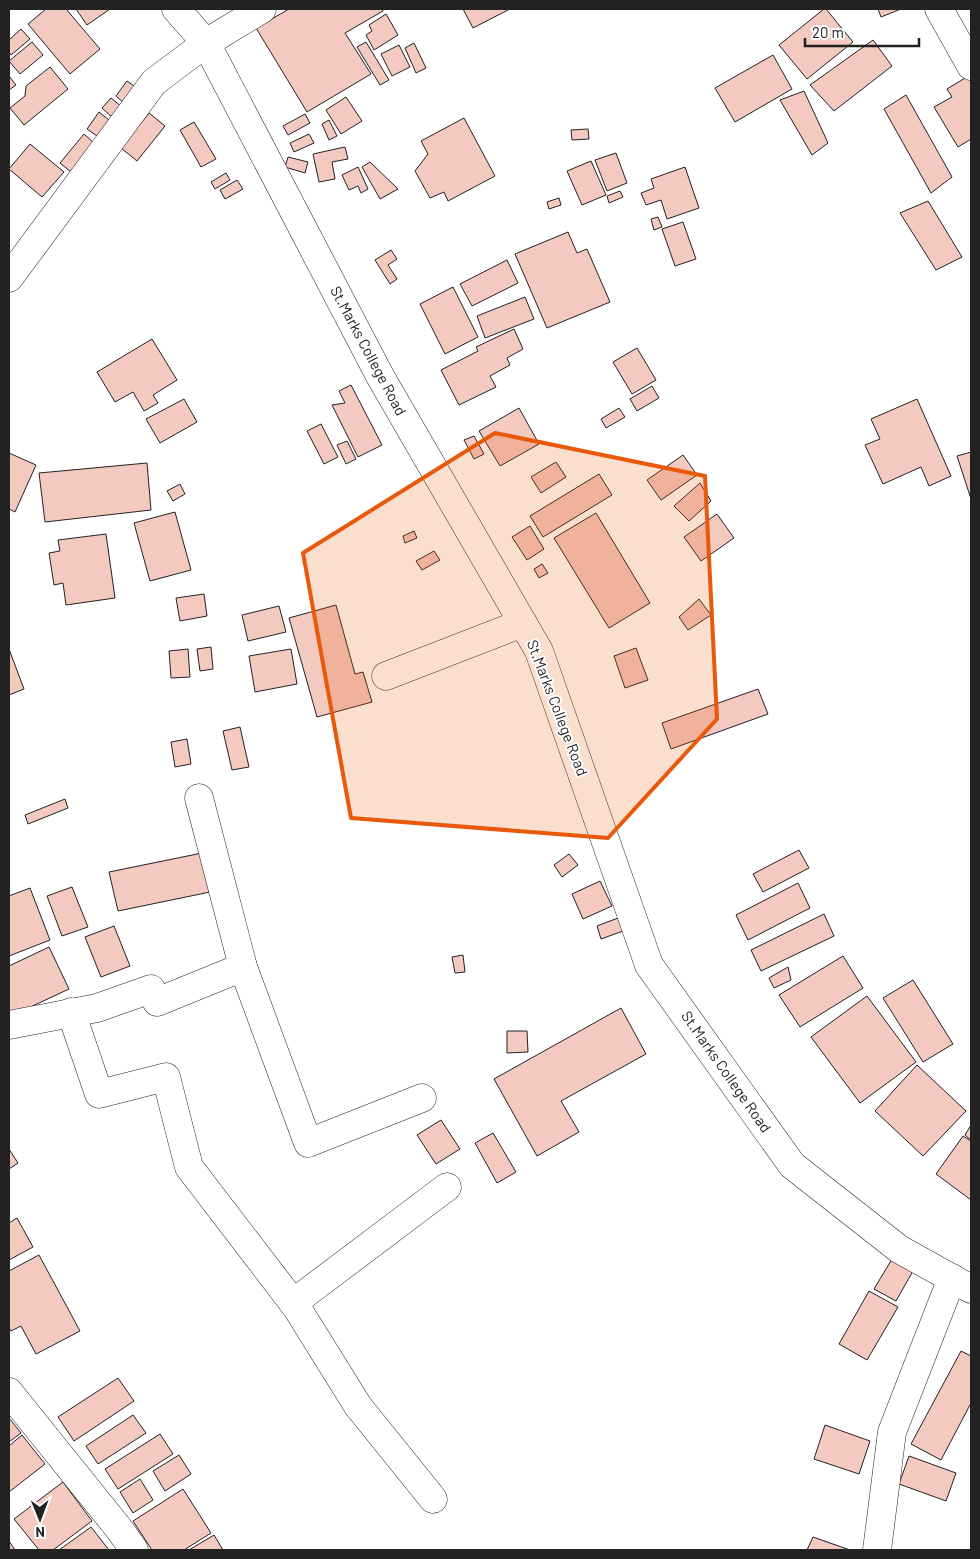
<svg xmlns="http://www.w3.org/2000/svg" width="980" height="1559" viewBox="0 0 980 1559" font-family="Barlow,sans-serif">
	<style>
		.building { fill: #f3c9c0; stroke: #222 }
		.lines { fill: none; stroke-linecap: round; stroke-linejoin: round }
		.minor-casing { stroke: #222; stroke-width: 29 }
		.major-casing { stroke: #222; stroke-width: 29 }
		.minor { stroke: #fff; stroke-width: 28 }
		.major { stroke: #fff; stroke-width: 28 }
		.marked { fill: #e8590c; fill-opacity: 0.2; stroke: #e8590c; stroke-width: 4; stroke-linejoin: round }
		.labels { text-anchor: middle; stroke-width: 4; stroke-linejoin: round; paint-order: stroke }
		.street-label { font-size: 15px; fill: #222; stroke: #fff }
	</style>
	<rect width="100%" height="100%" fill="#fff"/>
	<!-- building -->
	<g class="building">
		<polygon points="46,9 66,9 100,49 70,74 28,24"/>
		<polygon points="76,9 110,9 87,25"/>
		<polygon points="289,9 382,9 383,11 345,33 371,74 307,112 256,28"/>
		<polygon points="463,9 508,9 508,10 473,28"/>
		<polygon points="824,9 826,9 853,42 807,79 779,45"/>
		<polygon points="878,9 901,9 881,17"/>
		<polygon points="386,14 398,35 374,50 366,35 372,31 369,25"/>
		<polygon points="21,29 30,39 11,55 9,52 9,40"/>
		<polygon points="873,40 892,66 834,111 810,85"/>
		<polygon points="32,42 43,55 20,74 9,61"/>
		<polygon points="366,42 389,80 380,85 357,47"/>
		<polygon points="414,43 426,68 416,73 405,48"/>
		<polygon points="399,45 410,67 392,76 381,54"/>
		<polygon points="773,55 792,89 735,122 715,88"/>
		<polygon points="50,67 68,89 24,125 10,108 25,96 26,86"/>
		<polygon points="970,75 971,78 971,139 958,147 934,107 952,97 947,89"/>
		<polygon points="9,76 16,85 9,90"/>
		<polygon points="127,81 137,88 125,104 116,96"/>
		<polygon points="804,91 828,143 812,155 780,100"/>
		<polygon points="906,95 952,177 931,193 884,109"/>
		<polygon points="346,97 362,121 341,134 326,110"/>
		<polygon points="111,98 122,107 113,118 102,108"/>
		<polygon points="99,112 109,120 97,136 87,129"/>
		<polygon points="149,113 165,126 137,161 121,148"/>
		<polygon points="305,114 310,123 288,135 283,126"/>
		<polygon points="464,118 495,176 448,201 444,192 430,198 415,171 428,154 421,141"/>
		<polygon points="329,120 337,136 329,140 322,124"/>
		<polygon points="194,122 216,159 201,167 180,130"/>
		<polygon points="588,129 589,139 572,140 571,130"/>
		<polygon points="84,134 94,143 71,172 60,163"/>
		<polygon points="309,134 314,143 294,152 290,143"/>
		<polygon points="30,144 64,172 42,197 9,169"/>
		<polygon points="345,147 348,159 332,162 335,179 319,182 313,154"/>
		<polygon points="616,153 627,183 607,191 595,160"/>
		<polygon points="288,157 308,162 305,173 285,167"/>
		<polygon points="591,161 606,195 582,205 567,171"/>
		<polygon points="370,162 398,189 380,199 362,167"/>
		<polygon points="358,167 368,189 361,193 358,186 349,190 342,175"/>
		<polygon points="685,167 699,208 667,219 661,200 646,205 641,193 654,188 651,179"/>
		<polygon points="226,173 230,180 215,189 211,182"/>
		<polygon points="237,180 243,189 225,199 220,190"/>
		<polygon points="620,191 623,197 609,203 607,196"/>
		<polygon points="559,198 561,205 549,209 547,202"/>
		<polygon points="928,201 962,257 936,270 900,213"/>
		<polygon points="658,217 662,227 654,230 651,219"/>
		<polygon points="683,222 696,259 675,266 662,229"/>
		<polygon points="568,232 577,253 587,249 610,302 547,328 515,254"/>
		<polygon points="391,250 397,259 388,265 397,279 390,284 375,260"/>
		<polygon points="507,260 518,283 472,306 460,284"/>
		<polygon points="453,287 478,337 445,354 420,304"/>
		<polygon points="525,297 534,319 485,338 477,316"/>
		<polygon points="514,329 523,349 507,358 510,365 490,376 496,387 459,405 441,370 478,351 476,347"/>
		<polygon points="152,339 177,380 153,395 158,403 144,411 133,392 115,402 97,372"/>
		<polygon points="637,348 656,380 632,394 613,362"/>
		<polygon points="351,385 382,445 358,457 332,405 345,403 339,391"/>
		<polygon points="652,386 659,398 637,411 630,399"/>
		<polygon points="184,399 197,422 160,443 146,419"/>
		<polygon points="917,399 951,476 929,486 921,467 883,484 865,445 880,439 871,419"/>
		<polygon points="519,408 539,444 500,466 479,431"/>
		<polygon points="619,408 625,417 606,428 601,419"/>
		<polygon points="321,424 338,457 324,464 307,431"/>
		<polygon points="474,436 484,454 474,459 464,440"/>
		<polygon points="347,441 356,459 346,464 337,445"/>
		<polygon points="971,452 971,499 957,456"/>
		<polygon points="9,453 36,465 15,512 9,509"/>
		<polygon points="683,455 697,475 661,500 647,480"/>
		<polygon points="556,462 566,477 541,493 531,477"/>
		<polygon points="147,463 151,510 45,522 39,473"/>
		<polygon points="599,474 612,495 543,537 530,516"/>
		<polygon points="700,483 711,501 689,521 674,506"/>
		<polygon points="180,484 185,494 173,501 167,491"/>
		<polygon points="175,512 191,570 150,581 134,523"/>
		<polygon points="596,513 650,603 609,628 554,538"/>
		<polygon points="717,514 734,538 701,561 684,537"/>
		<polygon points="530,526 544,549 527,560 512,537"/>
		<polygon points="414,531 417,538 405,543 403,536"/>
		<polygon points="106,534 115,598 66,605 63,583 54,585 49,553 60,551 58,540"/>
		<polygon points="434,551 440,560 422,570 416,561"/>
		<polygon points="542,564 548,573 539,578 534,569"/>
		<polygon points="204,594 207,616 180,621 176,598"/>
		<polygon points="699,599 711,615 688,630 679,617"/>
		<polygon points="336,605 355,674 363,672 372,702 317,717 289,618"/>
		<polygon points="279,606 286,632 248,641 242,615"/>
		<polygon points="211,647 213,669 200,671 197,649"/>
		<polygon points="636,648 648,680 625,688 614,656"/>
		<polygon points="9,649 24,689 9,695"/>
		<polygon points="188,649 190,677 171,678 169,651"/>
		<polygon points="291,649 297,684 255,692 249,656"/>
		<polygon points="758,689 768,714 671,749 662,723"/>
		<polygon points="240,727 249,767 232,770 223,731"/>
		<polygon points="187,739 191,764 175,767 171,742"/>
		<polygon points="65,799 68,808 28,824 25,815"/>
		<polygon points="799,850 809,868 763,892 753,874"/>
		<polygon points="207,852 215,891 118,911 109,872"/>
		<polygon points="569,854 578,865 562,877 554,865"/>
		<polygon points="600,881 612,906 583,919 572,894"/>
		<polygon points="798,883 810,908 748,940 736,915"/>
		<polygon points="72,887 88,927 62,936 47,896"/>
		<polygon points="30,888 50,940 9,956 9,896"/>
		<polygon points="824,914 834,936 761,971 751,950"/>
		<polygon points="618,918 623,931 601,939 597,926"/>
		<polygon points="114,926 130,966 101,977 85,937"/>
		<polygon points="49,947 69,989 9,1017 9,966"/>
		<polygon points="463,955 465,972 455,973 452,957"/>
		<polygon points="843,956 863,988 800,1027 779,995"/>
		<polygon points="788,967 791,980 774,988 769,978"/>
		<polygon points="913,980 953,1044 923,1062 883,998"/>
		<polygon points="867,996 916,1062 860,1103 811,1037"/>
		<polygon points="621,1008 646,1054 561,1101 579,1132 537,1156 494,1079"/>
		<polygon points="507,1031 527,1031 528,1052 507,1053"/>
		<polygon points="917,1065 966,1111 923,1156 875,1111"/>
		<polygon points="441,1120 460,1149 436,1164 417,1135"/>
		<polygon points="971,1125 971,1140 965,1135"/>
		<polygon points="493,1133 516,1172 497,1183 475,1143"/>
		<polygon points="963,1136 971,1141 971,1200 936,1174"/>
		<polygon points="9,1149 18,1163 9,1169"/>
		<polygon points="17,1218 33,1247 9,1260 9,1223"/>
		<polygon points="39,1255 80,1331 36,1354 21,1326 11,1331 9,1328 9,1271"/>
		<polygon points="892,1259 913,1271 896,1301 874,1289"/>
		<polygon points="869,1291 898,1307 867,1360 839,1344"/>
		<polygon points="961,1351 971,1356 971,1403 941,1460 911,1444"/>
		<polygon points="118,1378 134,1401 74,1441 58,1417"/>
		<polygon points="133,1415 146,1433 98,1464 86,1446"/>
		<polygon points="9,1418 21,1433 9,1442"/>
		<polygon points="825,1425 870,1441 859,1474 814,1459"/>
		<polygon points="160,1434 173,1454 118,1489 105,1469"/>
		<polygon points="22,1435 45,1464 9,1492 9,1446"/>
		<polygon points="179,1455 191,1474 165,1491 153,1471"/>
		<polygon points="909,1456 956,1473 946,1501 899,1484"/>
		<polygon points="140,1479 153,1500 133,1513 120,1492"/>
		<polygon points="63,1482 92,1521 53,1550 39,1550 14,1519"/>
		<polygon points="183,1489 211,1533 184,1550 152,1550 133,1521"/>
		<polygon points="91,1527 109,1550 59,1550"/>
		<polygon points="214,1535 223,1550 189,1550"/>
		<polygon points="813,1537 850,1550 807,1550"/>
		<polygon points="9,1541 15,1550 9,1550"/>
	</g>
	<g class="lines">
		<defs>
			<g id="minor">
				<polyline points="939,9 971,66"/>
				<polyline points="9,278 154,82 206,43 262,9"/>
				<polyline points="386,676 523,623"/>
				<polyline points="243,967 308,1143 422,1098"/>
				<polyline points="71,1012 99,1094 166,1077 189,1167 297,1308 358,1406 433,1499"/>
				<polyline points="9,1025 97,1008 151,989 157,1002 243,967 199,798"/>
				<polyline points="293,1303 447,1187"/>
				<polyline points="9,1392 120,1530 134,1550"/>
				<polyline points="877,1550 892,1432 952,1278"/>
			</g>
			<polyline id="major" points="176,9 206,43 380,376 539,651 649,965 792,1165 899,1249 971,1289"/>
		</defs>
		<!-- minor casing -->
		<use href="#minor" class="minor-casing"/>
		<!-- major casing -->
		<use href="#major" class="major-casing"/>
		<!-- minor -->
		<use href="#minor" class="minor"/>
		<!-- major -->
		<use href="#major" class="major"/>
	</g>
	<!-- marked area -->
	<path class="marked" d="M495,433L705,476L717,719L608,838L351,818L303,553Z"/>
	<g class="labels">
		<!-- street labels -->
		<g class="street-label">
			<text transform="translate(368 351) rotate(62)" y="5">St.Marks College Road</text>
			<text transform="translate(557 708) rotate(69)" y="5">St.Marks College Road</text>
			<text transform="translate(726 1072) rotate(55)" y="5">St.Marks College Road</text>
		</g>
	</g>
	<!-- border -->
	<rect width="980" height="1559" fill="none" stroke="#222222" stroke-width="20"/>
	<!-- north arrow -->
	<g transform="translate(40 1519) rotate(179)" stroke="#ffffff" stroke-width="4" paint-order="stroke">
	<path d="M0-4L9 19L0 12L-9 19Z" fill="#222222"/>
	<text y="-8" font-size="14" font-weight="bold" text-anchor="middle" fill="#222222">N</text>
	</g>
	<!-- scale -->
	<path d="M805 38v8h114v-8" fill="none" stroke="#222222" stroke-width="2.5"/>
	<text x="812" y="38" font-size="15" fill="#222222" stroke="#ffffff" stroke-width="4" paint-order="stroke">20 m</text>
</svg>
